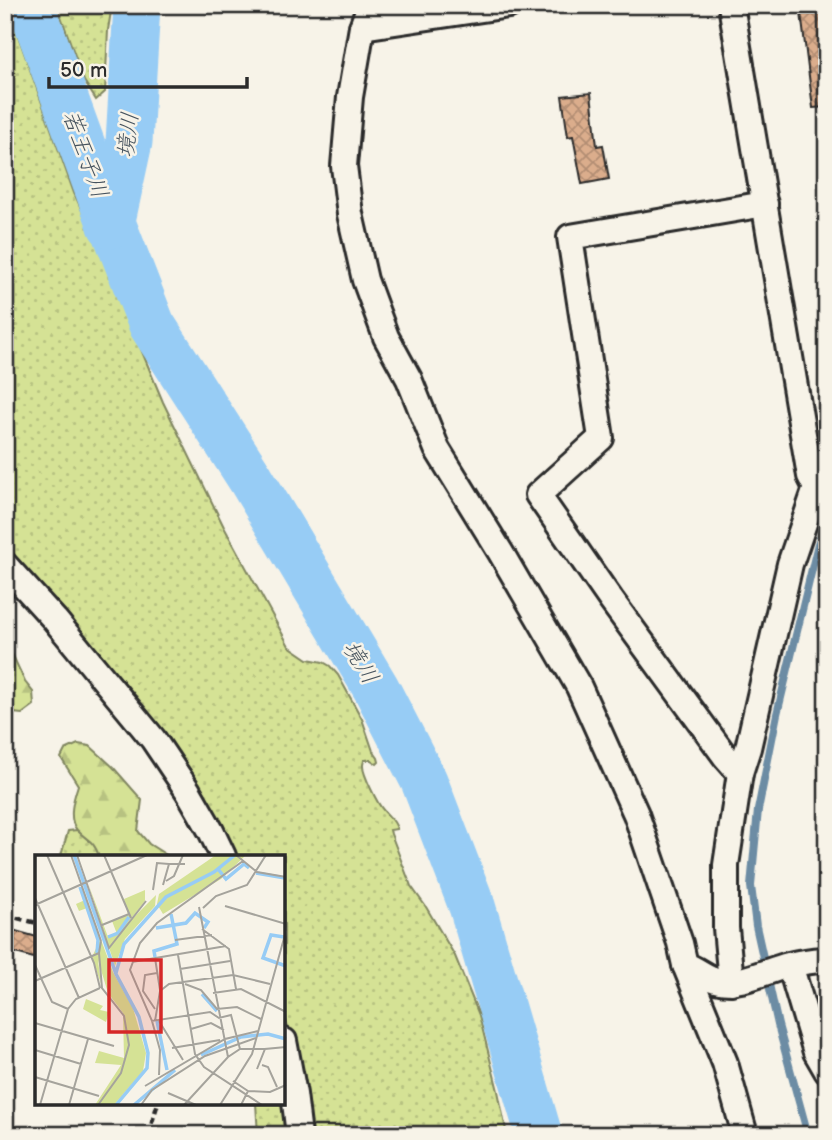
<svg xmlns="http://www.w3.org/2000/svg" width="832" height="1140" viewBox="0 0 832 1140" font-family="'Balsamiq Sans','Klee One',sans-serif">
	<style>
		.grass { fill: url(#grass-dots); stroke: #808660; stroke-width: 2 }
		.forest { fill: url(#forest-firs); stroke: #808660; stroke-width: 2 }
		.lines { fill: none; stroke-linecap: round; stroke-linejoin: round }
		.stream { stroke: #6c8ca4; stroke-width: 8 }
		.river { stroke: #97ccf5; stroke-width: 47 }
		.building { fill: url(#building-cross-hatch); stroke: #2b2b2b; stroke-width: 2 }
		.minor-casing { stroke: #2b2b2b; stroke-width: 30 }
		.path { stroke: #2b2b2b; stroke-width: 4.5; stroke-dasharray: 7 5; stroke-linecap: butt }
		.minor { stroke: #f7f3e8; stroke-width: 24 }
		.labels { text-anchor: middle; stroke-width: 5; stroke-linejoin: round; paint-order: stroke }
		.water-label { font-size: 23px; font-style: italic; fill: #46535e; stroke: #f7f3e8 }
		.inset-river { fill: none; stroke: #97ccf5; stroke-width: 3.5 }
		.inset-road { fill: none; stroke: #a5a39c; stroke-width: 2 }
		.view { fill: #d62828; fill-opacity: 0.15; stroke: #d62828; stroke-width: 3.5 }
		.inset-edge { fill: none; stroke: #2b2b2b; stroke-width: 3.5 }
	</style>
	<defs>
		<pattern id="grass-dots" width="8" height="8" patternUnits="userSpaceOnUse" patternTransform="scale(1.75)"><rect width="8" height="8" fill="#d5e295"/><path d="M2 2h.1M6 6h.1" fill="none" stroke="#b7c281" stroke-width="1.8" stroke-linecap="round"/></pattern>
		<pattern id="forest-firs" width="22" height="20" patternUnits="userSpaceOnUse" patternTransform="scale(1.75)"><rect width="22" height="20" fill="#d5e295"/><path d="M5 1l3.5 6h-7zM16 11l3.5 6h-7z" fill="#b7c281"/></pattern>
		<pattern id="building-cross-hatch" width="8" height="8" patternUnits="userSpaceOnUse" patternTransform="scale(1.75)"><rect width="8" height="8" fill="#dbad8c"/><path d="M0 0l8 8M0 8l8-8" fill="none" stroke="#b28d73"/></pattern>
	</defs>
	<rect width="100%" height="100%" fill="#f7f3e8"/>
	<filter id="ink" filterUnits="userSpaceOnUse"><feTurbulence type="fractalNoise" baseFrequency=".0143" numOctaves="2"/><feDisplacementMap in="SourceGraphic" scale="14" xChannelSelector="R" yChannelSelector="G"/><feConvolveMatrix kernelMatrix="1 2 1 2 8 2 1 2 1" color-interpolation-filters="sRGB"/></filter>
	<g filter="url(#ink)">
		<!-- grass -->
		<g class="grass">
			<path d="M5,5H7L74,193L95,239L163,402L224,527L289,646L308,659L323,662L330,666L338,675L362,719L373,751L378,758L379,762L377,764L371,760H364C364,762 363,763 363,765C362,773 378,805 384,811C390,818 395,820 397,829L390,830L391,834L411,886L426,907L455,956L479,1015L498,1091L507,1135H310L298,1070L284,1011V856H233L5,553Z"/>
			<polygon points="57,5 112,5 108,30 105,92 96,100 84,81"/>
			<polygon points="77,830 95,845 99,856 61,856 68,831"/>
			<polygon points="256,1103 284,1103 294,1135 258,1135"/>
		</g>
		<!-- forest -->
		<g class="forest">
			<polygon points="5,646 9,647 25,682 33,692 34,705 22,714 5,712"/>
			<path d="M78,744L90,746L113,767L142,800L138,831L149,844L168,856H99C93,839 88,842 77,830C67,819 74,797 78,785L61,758L65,750Z"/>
		</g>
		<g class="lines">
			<!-- stream -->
			<g class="stream">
				<polyline points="817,465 817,469 827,459"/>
				<polyline points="808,1135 778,1025 756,926 751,886 758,810 777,714 818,544 827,522"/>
			</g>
			<!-- river -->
			<g class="river">
				<polyline points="31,5 111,225"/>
				<polyline points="111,225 111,220 152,325 251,479 376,688 424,781 472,906 539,1135"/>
				<polyline points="111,225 129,142 137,5"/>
			</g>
		</g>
		<!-- building -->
		<g class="building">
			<polygon points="800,5 827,5 827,107 813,108"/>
			<polygon points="591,93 597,146 603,145 609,179 582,184 573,136 568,137 562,96"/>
			<polygon points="5,928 37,937 37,959 5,950"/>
		</g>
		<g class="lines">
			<defs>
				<g id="minor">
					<path d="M370,5L362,27L350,97L344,166L350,214L365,280L386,337L409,379L437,449L501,553L579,687L636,814L680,943L685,965C698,969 706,979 720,981C740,985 768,970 789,965C801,962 814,961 827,959"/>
					<polyline points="731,5 810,476 816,488"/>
					<polyline points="362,27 509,5"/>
					<polyline points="5,565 55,620 153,739 188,791 211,831 223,856"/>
					<polyline points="740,773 725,756 611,600 538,495 601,438 570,237 765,204"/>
					<polyline points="685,965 725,1063 745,1135"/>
					<polyline points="790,965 816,1052 827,1071"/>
					<polyline points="731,982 726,928 726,865 740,773 748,748 790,564 816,488 827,475"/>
					<polyline points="284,1041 294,1094 299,1135"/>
				</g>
			</defs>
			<!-- minor casing -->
			<use href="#minor" class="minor-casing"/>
			<!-- path -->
			<g class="path">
				<polyline points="5,915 37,923"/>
				<polyline points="148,1135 158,1103"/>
			</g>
			<!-- minor -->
			<use href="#minor" class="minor"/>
		</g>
	</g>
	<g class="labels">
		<!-- water labels -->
		<g class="water-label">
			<text transform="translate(127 135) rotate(-83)" y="8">境川</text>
			<text transform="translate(86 154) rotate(70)" y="8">若王子川</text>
			<text transform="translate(361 662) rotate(59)" y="8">境川</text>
		</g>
	</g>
	<!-- overview -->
	<g transform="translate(35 855)">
		<rect width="250" height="250" fill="#f7f3e8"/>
		<path d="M53,28L73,82L82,79L77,66L93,60L89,44L110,35V46L91,70L121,40L120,51L90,84L80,111ZM46,31L78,117L98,153L111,198L108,216L79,250H60L86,210L60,208L64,196L89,203L88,158L73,138L63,105L66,129L57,102L64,87L52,53L44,56L41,49L50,45ZM51,144L68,151L65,155L74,157L71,167L48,154Z" fill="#d5e295"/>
		<path d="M181,0H211L186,24L128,59L122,49L124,39Z" fill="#d5e295"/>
		<path class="inset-river" d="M39,0L81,119L104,162L113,198L112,213L81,250M183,14L191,24L209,9L214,13M221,18L250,23M45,32L63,85L62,98M121,73L151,68L160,58L173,67L169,73M73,82L83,78L94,62M249,82L236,80L228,103L251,111M120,102L119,96L142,89L136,59M81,118L89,89L131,42L179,17L200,0M167,139L182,156M122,166L132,215M166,200L206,182L233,179L251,184M99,250L140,215"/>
		<path class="inset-road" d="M12,0L59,108L65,133M36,0L66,86M42,0L74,93L111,46M69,0L96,63M201,0L222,17L251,22M131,26L139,21L148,0M128,30L134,9H150M118,35L122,8L134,9M0,43L44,143M0,50L112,0M190,51L251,69M164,52L193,202M168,53L181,41L212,30L231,0M67,70L94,59M167,74L194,94L201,134M140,85L177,80M143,100L160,199L169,212L227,250M120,103L125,135M97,107L191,91M0,110L17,147L33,154M145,114L195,106M0,126L64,98L66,86M150,129L166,135L182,154L202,152L226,164M178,138L206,134L251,157M120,154L108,136L110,120L122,118M117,166L125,195L124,220M120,166L125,136L134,129L198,120L235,129M124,166L148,205M0,168L79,191M156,174L176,168L189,175M137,193L185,185M205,194L196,160L184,163L175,157L117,166L95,115L105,88L122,68L208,6M0,195L46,209M227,210L233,212L242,232M222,214L230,194L251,192M0,222L64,241M198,226L213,236L206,250M110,231L190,184L223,176M213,236L235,237L251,230M133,238L161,250M5,250L33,154L41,144L65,133M34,250L53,184M63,250L86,218L94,190L89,161L67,133L64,98M106,250L117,235L170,201L221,183M149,250L193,202L205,194H230M185,250L217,199L251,76"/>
		<path class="view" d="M74,105H126V177H74Z"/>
		<rect width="250" height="250" class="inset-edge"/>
	</g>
	<!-- margin -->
	<rect width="832" height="1140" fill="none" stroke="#f7f3e8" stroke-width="28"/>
	<rect x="14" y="14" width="804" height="1112" fill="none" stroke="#2b2b2b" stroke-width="2.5" filter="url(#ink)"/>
	<!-- scale -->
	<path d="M49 77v10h198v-10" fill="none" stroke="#2b2b2b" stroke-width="3.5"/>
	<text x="60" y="77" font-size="21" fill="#2b2b2b" stroke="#f7f3e8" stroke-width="5" paint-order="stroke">50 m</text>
</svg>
